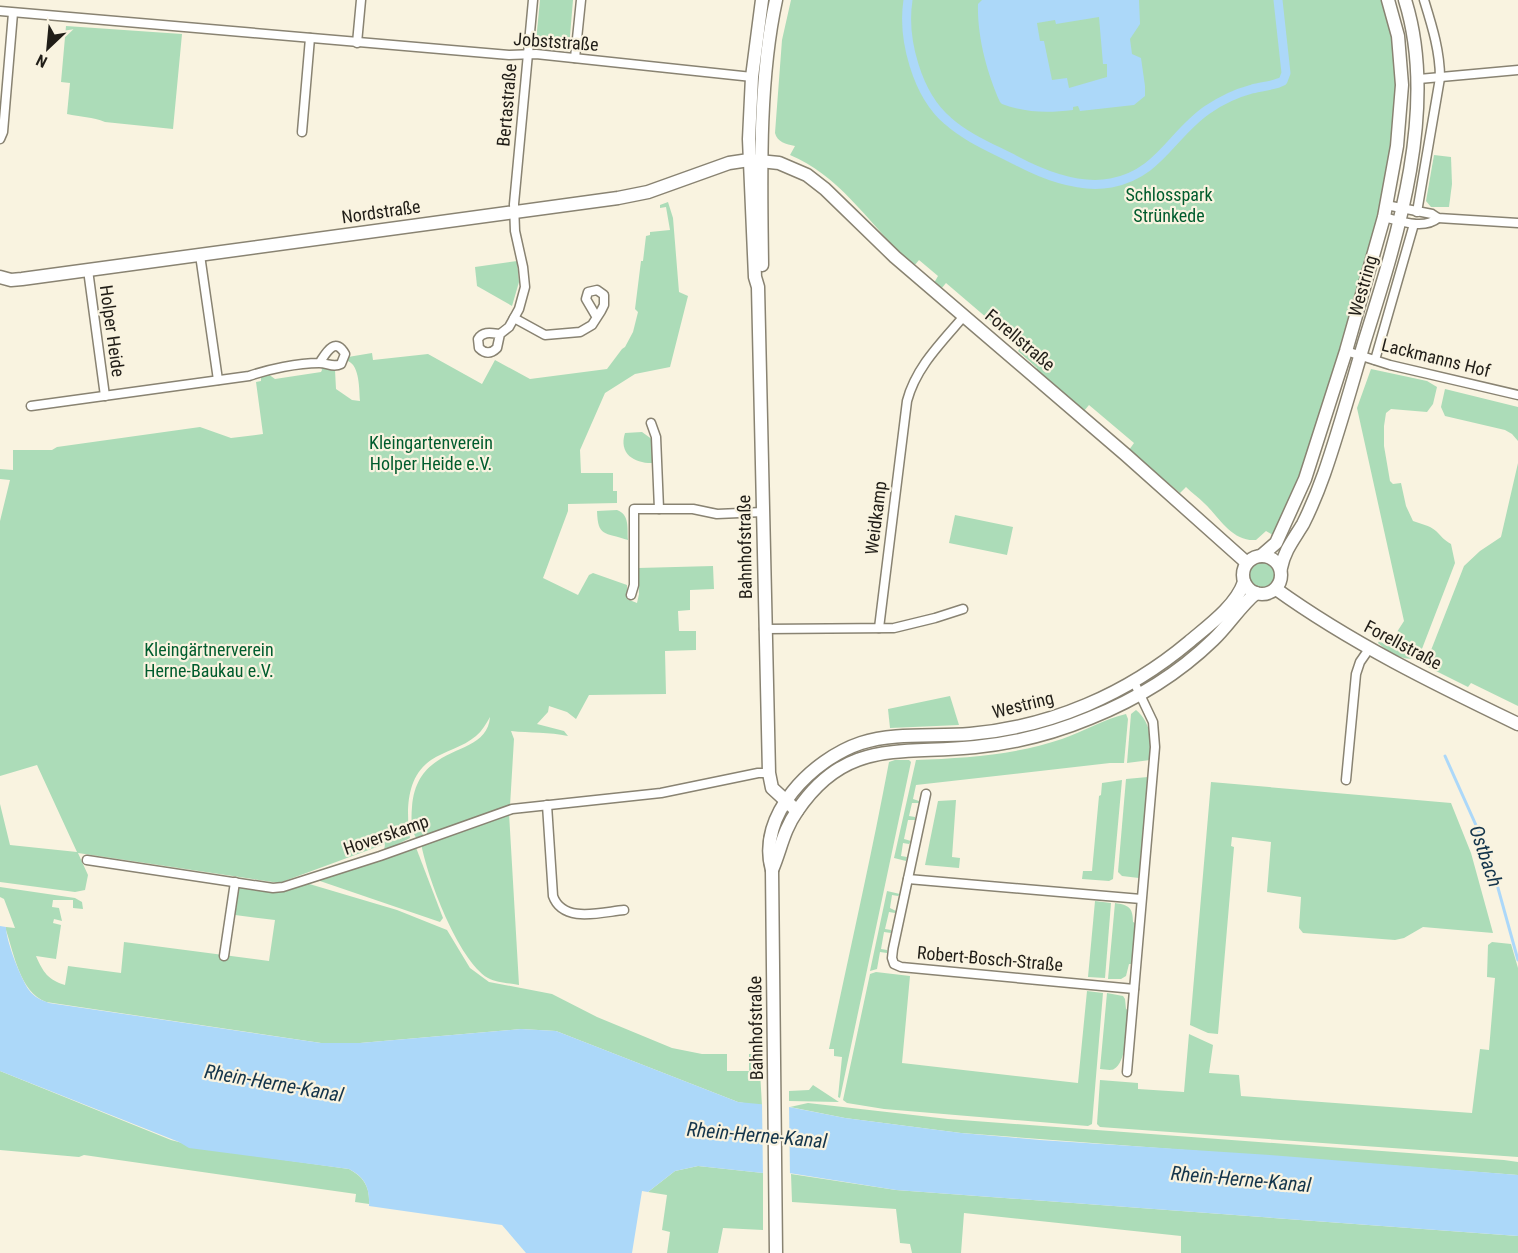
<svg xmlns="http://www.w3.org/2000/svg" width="1518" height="1253" viewBox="0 0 1518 1253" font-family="'Roboto Condensed',sans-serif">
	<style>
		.green { fill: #acdcb8 }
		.water { fill: #acd8f9; fill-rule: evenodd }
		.pier { fill: #f9f3e0 }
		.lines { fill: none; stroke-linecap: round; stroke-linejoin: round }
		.stream { stroke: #acd8f9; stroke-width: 3 }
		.canal { stroke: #acd8f9; stroke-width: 9 }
		.street-casing { stroke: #898372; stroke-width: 11 }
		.secondary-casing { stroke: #898372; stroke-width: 15 }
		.street { stroke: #fff; stroke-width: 8 }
		.secondary { stroke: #fff; stroke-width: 12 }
		.labels { text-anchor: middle; stroke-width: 4.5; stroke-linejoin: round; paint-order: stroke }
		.street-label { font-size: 18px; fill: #201d17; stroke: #f9f3e0 }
		.park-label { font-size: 18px; fill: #005c2d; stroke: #f9f3e0 }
		.water-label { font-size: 20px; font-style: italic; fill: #14354b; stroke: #f9f3e0 }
	</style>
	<rect width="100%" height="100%" fill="#f9f3e0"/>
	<!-- green -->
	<g class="green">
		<polygon points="540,0 573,0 569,48 540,45 536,41"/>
		<path d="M791,0H1382L1394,39L1397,74L1394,127L1380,209L1371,249L1307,462L1276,537L1266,531L1256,540C1232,542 1219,517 1204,503C1198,497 1192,493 1186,487L1180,493L1129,450L1134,443L1089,405L1084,411L1036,370L1037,368L1018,351L1021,347L946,283L941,289L934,283L938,276L919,260L914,266C873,230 842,176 790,155L795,146C786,144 777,142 775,133L782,40Z"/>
		<path d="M66,26L182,34L173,129L105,122C93,117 80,117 67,114L70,83L61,82Z"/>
		<polygon points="1434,155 1451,157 1452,184 1449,207 1431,207 1426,201"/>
		<path d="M668,202L673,218L679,292L688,296L670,367L635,374L605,393L580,450L581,473H613V491H617V503L568,504V511L543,578L578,595L589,575L593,573L627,585V599L637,603L639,594L638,568L713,566L714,589L690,590V610L678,611L679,631H696V650L665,651L666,694L589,695L576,719L567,712L549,706L548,712L537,724L564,731L568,736C549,732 530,733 511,731L514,739L510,806L417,839C411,831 411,818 412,807C417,740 487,760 490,717C486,724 482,731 476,736C463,747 445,751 431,760C406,777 406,811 410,838L384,851L385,844L279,883L78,853L88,875L85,890L75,892L0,882V804L10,845L77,852L37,765L0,776V521L10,480L0,479V469L13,470V450H52L57,447L200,427L231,438L263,434L256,382L261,381V375L268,374L275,379L321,372L322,370L321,367L335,370L336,389L352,400L360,401C359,390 360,366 348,361V357L372,353L373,360L428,354L482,384L495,360L530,379L607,369L622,349L625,347L633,332L638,312L635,309L641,261H643L646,236L650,235V232L670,230L666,207L660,208V205Z"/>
		<polygon points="517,261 519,282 512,306 477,286 475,267"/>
		<path d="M1371,369L1427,381L1437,387L1433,404L1427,412L1391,409L1386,413L1384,426V446L1390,481L1393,484L1401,483L1406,506L1413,521C1421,524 1429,525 1436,531C1441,536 1444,540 1451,544L1455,563L1420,654C1409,666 1388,652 1378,643L1379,641L1388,646L1404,621L1357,408Z"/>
		<polygon points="1445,389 1518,407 1518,441 1512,434 1505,430 1445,416 1441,407"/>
		<path d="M642,432L653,440L654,463C636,464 618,455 625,433Z"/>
		<polygon points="1518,463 1518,706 1471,683 1468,687 1426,666 1426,663 1464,566 1480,551 1501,537"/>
		<path d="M617,510C630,515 627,528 628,540C604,532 598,537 597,511Z"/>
		<polygon points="955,515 1013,527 1007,555 949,543"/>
		<circle cx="1262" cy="574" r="14"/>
		<polygon points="950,696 959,725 890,728 888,709"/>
		<path d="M1136,710C1152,723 1151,742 1150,760L1127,763L1131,714Z"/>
		<path d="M1126,714L1128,719L1124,763H1110L916,785L913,799L919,801V803H912L909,816L915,817V820H908L904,839L911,841L909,844L903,843L901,856L907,857L906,861L894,858L916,760C965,758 1015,755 1062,739C1083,732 1104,719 1126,714Z"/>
		<path d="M895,760H909L911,762L840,1098L838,1097L842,1057L834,1056V1049H829C849,954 871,858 889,762Z"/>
		<polygon points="1148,777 1139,878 1122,876 1118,872 1126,779"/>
		<polygon points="1122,780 1113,879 1109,881 1082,879 1083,871 1092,871 1099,796 1101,795 1102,783"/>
		<polygon points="1211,782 1451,803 1471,853 1493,933 1423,927 1404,938 1395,940 1303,933 1299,928 1301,897 1267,892 1271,842 1232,837 1231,846 1234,847 1218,1034 1208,1033 1190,1025"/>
		<polygon points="956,800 952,857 960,858 959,868 925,865 938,801"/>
		<path d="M509,813L519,985C509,983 497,983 488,978C458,960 427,877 421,843Z"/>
		<polygon points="415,845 443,918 440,922 317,880"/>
		<path d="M306,883L397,910L447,930L470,968L489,982L552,994L597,1017L672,1048L702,1054H727V1071H749V1054H759L762,1106L738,1102L556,1031L521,1029L360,1043H321L46,1002C20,992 14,954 6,930V927L15,928L4,899L0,897V887L75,898L82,902L83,909L73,908V900H53L52,907L59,908L62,921L54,919L53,923L61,925L56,959L36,956C43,972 48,980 65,985L68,966L121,973L124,942L269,961L275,920L235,915L238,887Z"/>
		<polygon points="887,891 900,894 898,896 892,895 890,908 896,911 895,913 889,912 885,929 891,930 891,933 884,932 881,949 887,950 887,953 880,952 877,969 870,971"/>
		<polygon points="1095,901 1111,903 1105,978 1088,977"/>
		<path d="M1115,903C1129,905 1133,908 1133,922L1135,923L1132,964H1129L1126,976L1121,979H1108Z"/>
		<polygon points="1492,942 1511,944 1518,968 1518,1157 1100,1127 1097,1124 1100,1080 1138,1083 1138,1089 1184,1092 1189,1034 1213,1045 1209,1073 1239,1075 1241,1096 1472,1113 1480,1049 1489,1050 1495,978 1487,977 1488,945"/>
		<polygon points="876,972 910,976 902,1063 1078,1083 1087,991 1103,993 1092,1124 1088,1126 884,1109 847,1103 843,1100 870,974"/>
		<path d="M1107,993L1123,996L1125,999L1126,1009L1128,1010C1126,1024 1128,1061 1114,1069C1111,1071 1104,1069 1100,1069Z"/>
		<path d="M0,1071L171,1140L205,1149L349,1169C364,1177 370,1187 369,1204L355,1202L356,1194L84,1155L79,1157L0,1150Z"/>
		<polygon points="813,1085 839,1102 789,1101 789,1091 809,1090"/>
		<polygon points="808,1103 948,1119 1504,1160 1518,1162 1518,1175 961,1133 845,1118 790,1107"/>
		<polygon points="698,1166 763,1173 763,1230 723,1228 718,1253 667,1253 670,1232 662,1230 667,1195 648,1192 675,1171"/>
		<polygon points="791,1174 896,1190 1518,1236 1518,1253 1181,1253 1181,1236 964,1213 961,1253 912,1253 910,1244 900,1243 896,1209 792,1202"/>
	</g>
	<!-- water -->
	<g class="water">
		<path d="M982,0H1139L1140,24L1130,39L1132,54L1141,58L1145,86V96L1134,105L1080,111L1078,106L1073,107V110C1048,113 1026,113 1002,104L1000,102C987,73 977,36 978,4ZM1099,17L1103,64H1107V77L1069,88L1067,78L1052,80L1044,41H1040L1037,23L1055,20L1056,24Z"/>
		<path d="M0,926L6,927C6,941 21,979 29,990C34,997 41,1000 49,1003L321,1043H360L521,1029L556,1031L738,1102L789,1107L845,1118L961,1133L1040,1140L1270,1155L1518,1175V1236L896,1190L789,1173H763L698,1166L675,1171L648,1192L642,1191L632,1253H526L502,1225L369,1206C370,1188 365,1177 349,1169L189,1148L179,1142L0,1071Z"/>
	</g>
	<!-- pier -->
	<polygon class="pier" points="762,1103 789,1104 790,1177 763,1176"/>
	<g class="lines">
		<!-- stream -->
		<polyline class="stream" points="1445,756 1488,852 1518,960"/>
		<!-- canal -->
		<path class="canal" d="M908,0C902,39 917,95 948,121C967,138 992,148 1015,160C1043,175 1078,189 1111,183C1159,174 1171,135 1207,110C1220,101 1237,93 1252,89C1262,86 1274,86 1283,81L1286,73L1278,0"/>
		<defs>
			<g id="street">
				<polyline points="0,11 509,55 536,54 752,77"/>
				<polyline points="357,43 361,0"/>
				<polyline points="575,58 581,0"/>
				<polyline points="1419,79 1518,70"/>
				<polyline points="302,132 310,38"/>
				<polyline points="0,139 3,132 13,13"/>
				<polyline points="1386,205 1432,214 1438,218 1518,223"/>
				<path d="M1417,212L1440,78C1440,51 1432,26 1424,0"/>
				<path d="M1384,217C1400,221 1424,230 1438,218"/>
				<polyline points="200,255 218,380"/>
				<polyline points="88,270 105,396"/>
				<polyline points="514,318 545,335 580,332 592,325 601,311 604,305 604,295 597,290 588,292 586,299 596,316"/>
				<path d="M500,334C491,333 483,331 478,339L479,348C485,354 491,354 497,348L500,334L509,327L519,309L525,287L523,267L515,231L514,204L533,0"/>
				<polyline points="1346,351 1390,365 1518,395"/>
				<polyline points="1375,360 1414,224"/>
				<path d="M31,406L249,376C269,369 298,363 319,363C328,363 333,368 341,364L345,354C335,336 326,353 320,362"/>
				<polyline points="651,423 656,437 659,509"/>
				<polyline points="631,595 634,585 634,509 693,509 717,514 763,512"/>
				<path d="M879,628L907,401C916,367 941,343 964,316"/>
				<polyline points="764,629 894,628 935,618 963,609"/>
				<polyline points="1346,780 1356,674 1360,662 1369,649"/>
				<polyline points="926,794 893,949 892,958 894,964 901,967 1134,989"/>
				<path d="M547,805L553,896C563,924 602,912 624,910"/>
				<polyline points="87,860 273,888 283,887 380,856 512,809 661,793 758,773 769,773"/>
				<polyline points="908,879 1141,899"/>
				<polyline points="224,956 235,882"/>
				<polyline points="1127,1072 1155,747 1153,722 1134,682"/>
			</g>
			<g id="secondary">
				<polyline points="762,0 752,77 749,139 755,277 758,287 769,773 772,788 797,811"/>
				<path d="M762,265C761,181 758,83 776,0"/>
				<polyline points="0,277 11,280 22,279 618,198 648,192 729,163 749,160 779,163 807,175 825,189 895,257 1126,455 1247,563"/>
				<circle cx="1262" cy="575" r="19"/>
				<polyline points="1261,556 1276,543 1305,479 1346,351 1384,217 1397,146 1402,85 1398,36 1388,0"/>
				<path d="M1281,568C1284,551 1294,539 1303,524C1311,508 1318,491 1324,474C1339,431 1351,387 1364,343C1397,238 1439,108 1405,0"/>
				<path d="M1276,589C1351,643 1435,684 1518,724"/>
				<path d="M772,870C781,849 783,831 797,811C846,738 900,755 975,747C1015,743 1054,733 1090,718C1135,700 1178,674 1213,640C1228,626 1240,606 1256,593"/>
				<path d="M776,1253L772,870C756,815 813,759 861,743C895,732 934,737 970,734C1051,727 1127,694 1189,642C1208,626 1236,606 1244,582"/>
			</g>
		</defs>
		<!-- street casing -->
		<use href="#street" class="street-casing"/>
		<!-- secondary casing -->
		<use href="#secondary" class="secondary-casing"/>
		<!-- street -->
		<use href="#street" class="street"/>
		<!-- secondary -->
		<use href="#secondary" class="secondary"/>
	</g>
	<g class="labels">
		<!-- street labels -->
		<g class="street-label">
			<text transform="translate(556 42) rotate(4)" y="6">Jobststraße</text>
			<text transform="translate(507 105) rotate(-85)" y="6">Bertastraße</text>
			<text transform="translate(381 212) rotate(-8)" y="6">Nordstraße</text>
			<text transform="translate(1363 286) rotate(-74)" y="6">Westring</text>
			<text transform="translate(112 331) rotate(82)" y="6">Holper Heide</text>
			<text transform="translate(1020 340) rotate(40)" y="6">Forellstraße</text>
			<text transform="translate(1436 358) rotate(14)" y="6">Lackmanns Hof</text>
			<text transform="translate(876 518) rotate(-83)" y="6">Weidkamp</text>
			<text transform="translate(745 547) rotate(-91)" y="6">Bahnhofstraße</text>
			<text transform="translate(1403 645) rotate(28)" y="6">Forellstraße</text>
			<text transform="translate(1023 705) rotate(-14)" y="6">Westring</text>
			<text transform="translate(386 835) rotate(-19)" y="6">Hoverskamp</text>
			<text transform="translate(990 959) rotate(5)" y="6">Robert-Bosch-Straße</text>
			<text transform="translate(756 1028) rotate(-91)" y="6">Bahnhofstraße</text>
		</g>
		<!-- park labels -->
		<g class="park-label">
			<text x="1169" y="201">Schlosspark<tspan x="1169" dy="21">Strünkede</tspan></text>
			<text x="431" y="449">Kleingartenverein<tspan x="431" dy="21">Holper Heide e.V.</tspan></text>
			<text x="209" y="656">Kleingärtnerverein<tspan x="209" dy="21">Herne-Baukau e.V.</tspan></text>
		</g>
		<!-- water labels -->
		<g class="water-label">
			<text transform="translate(1486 856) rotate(71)" y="7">Ostbach</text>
			<text transform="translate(274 1083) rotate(10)" y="7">Rhein-Herne-Kanal</text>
			<text transform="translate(757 1135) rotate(5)" y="7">Rhein-Herne-Kanal</text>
			<text transform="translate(1241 1179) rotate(5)" y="7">Rhein-Herne-Kanal</text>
		</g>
	</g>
	<!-- north arrow -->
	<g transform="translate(48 48) rotate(206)" stroke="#f9f3e0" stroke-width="4.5" paint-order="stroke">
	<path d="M0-4.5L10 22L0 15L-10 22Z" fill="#201d17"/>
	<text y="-9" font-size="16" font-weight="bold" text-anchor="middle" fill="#201d17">N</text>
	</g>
</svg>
